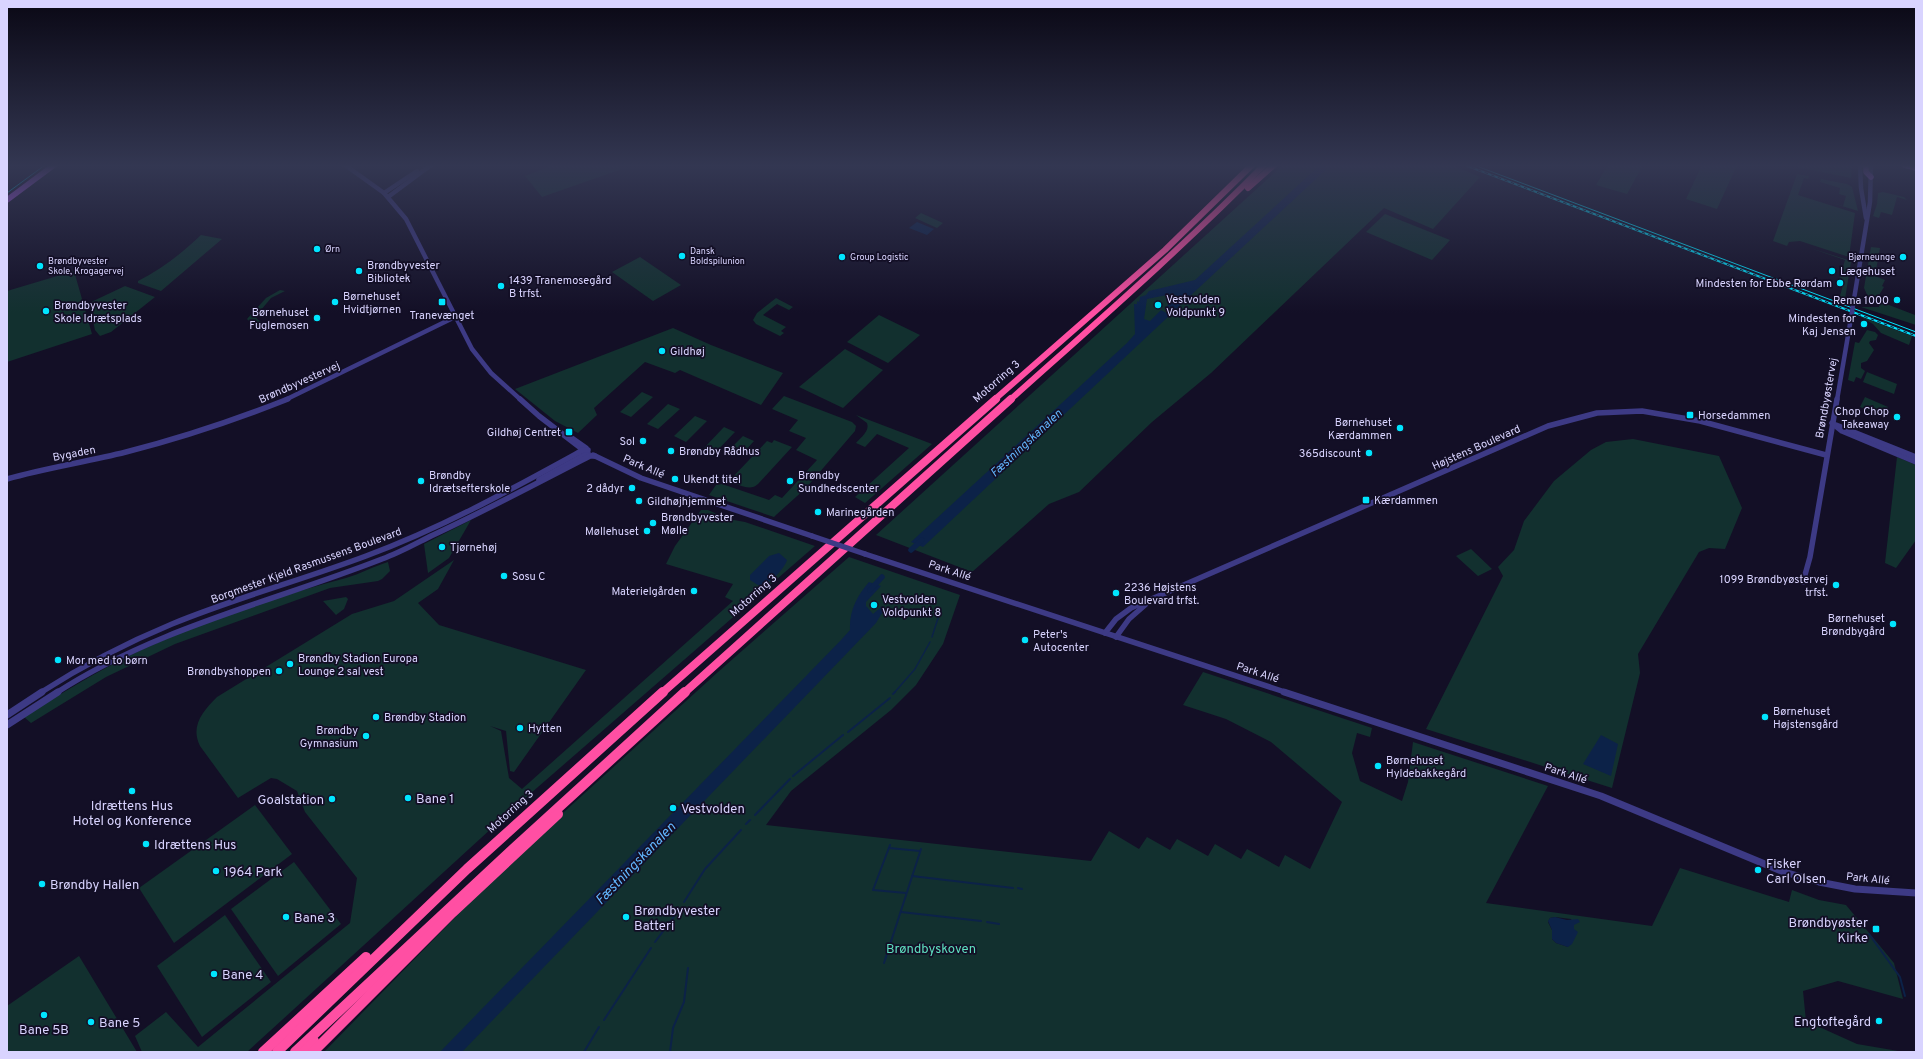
<svg xmlns="http://www.w3.org/2000/svg" width="1923" height="1059" viewBox="0 0 1923 1059" font-family="Overpass,sans-serif">
	<style>
		.green { fill: #12302f; fill-rule: evenodd }
		.water { fill: #0c2248 }
		.lines { fill: none; stroke-linecap: round; stroke-linejoin: round }
		.stream-far1 { stroke: #0c2248; stroke-width: 1.5 }
		.stream { stroke: #0c2248; stroke-width: 2 }
		.canal { stroke: #0c2248; stroke-width: 5.5 }
		.minor-far2 { stroke: #3d3a85; stroke-width: 4.5 }
		.minor-far1 { stroke: #3d3a85; stroke-width: 5.5 }
		.minor { stroke: #3d3a85; stroke-width: 7 }
		.major { stroke: #c25bff; stroke-width: 5.5 }
		.highway-far2 { stroke: #ff4fa3; stroke-width: 6 }
		.highway-far1 { stroke: #ff4fa3; stroke-width: 8 }
		.highway { stroke: #ff4fa3; stroke-width: 10 }
		.tram { stroke: #00e5ff; stroke-width: 1 }
		.rail-casing { stroke: #00e5ff; stroke-width: 2 }
		.rail { stroke: #130f26; stroke-width: 1; stroke-dasharray: 3.5; stroke-linecap: butt }
		.minor-bridge-far1 { stroke: #3d3a85; stroke-width: 4.5 }
		.minor-bridge { stroke: #3d3a85; stroke-width: 5.5 }
		.poi-dot { fill: #00e5ff; stroke: #130f26; stroke-width: 1.5 }
		.labels { text-anchor: middle; stroke-width: 3.5; stroke-linejoin: round; paint-order: stroke }
		.far-poi-label { font-size: 9px; fill: #d9d4ff; stroke: #130f26; text-anchor: start }
		.poi-label { font-size: 11px; fill: #d9d4ff; stroke: #130f26; text-anchor: start }
		.street-label { font-size: 11px; fill: #d9d4ff; stroke: #130f26 }
		.water-label { font-size: 12px; font-style: italic; fill: #62b6ff; stroke: #130f26 }
		.near-poi-label { font-size: 13px; fill: #d9d4ff; stroke: #130f26; text-anchor: start }
		.near-park-label { font-size: 13px; fill: #5fe0c0; stroke: #130f26 }
		.near-water-label { font-size: 14px; font-style: italic; fill: #62b6ff; stroke: #130f26 }
	</style>
	<rect width="100%" height="100%" fill="#130f26"/>
	<!-- green -->
	<g class="green">
		<polygon points="553,165 618,165 622,169 542,197 525,176"/>
		<polygon points="1283,165 1452,165 1480,177 1433,229 1384,208 1211,373 1152,422 1079,492 1049,504 972,572 876,535"/>
		<polygon points="1608,165 1643,165 1627,194 1596,185"/>
		<polygon points="1702,165 1737,165 1717,209 1686,199"/>
		<polygon points="1798,165 1852,165 1851,178 1797,167"/>
		<polygon points="1797,174 1809,176 1808,179 1804,178 1798,195 1855,213 1849,257 1800,241 1789,242 1787,246 1773,241"/>
		<polygon points="1821,179 1847,184 1852,187 1858,211 1829,202 1843,206 1846,196 1839,194 1840,188 1820,182"/>
		<polygon points="1883,192 1904,197 1907,200 1897,197 1892,215 1881,212 1879,218 1873,216 1877,204 1878,193"/>
		<polygon points="921,213 943,223 937,228 915,218"/>
		<polygon points="1385,214 1450,240 1432,260 1366,232"/>
		<path d="M201,235L222,239L161,291L138,283V281C162,269 182,253 201,235Z"/>
		<polygon points="1871,247 1880,248 1875,276 1885,280 1882,286 1884,287 1876,300 1915,315 1916,325 1861,307 1879,307 1879,305 1870,301 1864,288"/>
		<polygon points="1810,248 1848,260 1851,262 1845,299 1840,296 1843,285 1839,280 1845,260"/>
		<polygon points="640,257 681,285 653,301 612,272"/>
		<polygon points="74,271 92,334 7,362 7,291"/>
		<polygon points="125,286 155,297 111,332 100,336 95,330 89,303"/>
		<polygon points="280,290 285,291 271,298 256,316 257,319 263,323 263,324 253,325 247,319 266,298"/>
		<polygon points="776,298 793,307 789,310 777,304 763,315 786,327 781,331 784,333 780,336 756,324 753,320 757,313"/>
		<polygon points="879,315 920,335 888,363 847,342"/>
		<polygon points="1859,316 1912,336 1909,345 1881,333 1873,324"/>
		<polygon points="673,328 711,345 783,373 761,405 680,370 675,373 645,362 594,408 597,415 578,433 555,421 515,389"/>
		<polygon points="1867,330 1875,332 1878,335 1876,340 1870,341 1869,343 1874,350 1867,361 1861,363 1861,368 1865,371 1861,379 1856,377 1854,382 1848,380 1855,342 1859,343"/>
		<polygon points="845,349 883,370 843,408 799,387"/>
		<polygon points="1867,372 1897,384 1894,394 1863,382"/>
		<polygon points="642,392 653,397 631,417 620,412"/>
		<polygon points="784,396 852,422 856,426 855,431 806,488 776,515 774,517 709,495 716,485 722,484 769,500 775,495 782,498 817,460 796,450 806,438 789,431 798,420 772,409"/>
		<polygon points="1865,397 1888,407 1884,417 1860,407"/>
		<polygon points="668,404 680,409 658,429 647,424"/>
		<path d="M856,415L932,444L865,503L855,497L909,448L877,434L865,447L856,443C861,437 870,431 867,423Z"/>
		<polygon points="695,416 707,421 686,442 674,436"/>
		<polygon points="724,427 735,432 714,454 703,449"/>
		<polygon points="743,436 754,441 745,451 733,446"/>
		<polygon points="1633,439 1719,456 1742,508 1725,549 1709,548 1699,552 1638,654 1640,673 1612,788 1426,729 1503,576 1498,567 1514,550 1524,521 1554,481 1591,450 1606,442"/>
		<path d="M774,440L792,447L758,484C750,492 738,484 729,481L767,441L772,443Z"/>
		<polygon points="1897,457 1916,465 1916,540 1896,568 1885,563"/>
		<path d="M701,510H708L728,519L745,522L815,546L515,807L247,1052H142L135,1036L166,1012L198,1047L350,923L357,878L305,812L297,791L277,779L271,778L238,798L200,746C190,726 203,711 217,697L352,614L394,601L454,560L438,589L418,603L439,625L586,670L514,772L510,771L506,731L490,726L501,731L509,778L522,789L733,601L725,597L733,584L666,564L675,546Z"/>
		<polygon points="471,520 449,558 428,573 424,544"/>
		<polygon points="1471,549 1492,569 1478,576 1456,556"/>
		<path d="M849,557L960,595L943,644L916,685L891,710L791,791L766,825L1091,861L1109,831L1139,849L1147,837L1170,850L1177,839L1208,856L1215,844L1241,859L1247,849L1279,867L1285,855L1310,869L1342,802L1271,742L1226,719L1183,705L1203,672L1372,728L1370,737L1357,733L1352,753L1360,781L1402,801L1408,782L1413,742L1548,786L1486,903L1652,926L1680,868L1789,902L1792,890L1819,900L1846,905L1894,963L1903,999L1838,981L1803,991L1806,1021L1857,1044L1904,1052H324L509,862L718,672ZM1555,917L1571,919L1574,925L1568,947L1556,943L1552,939V930L1548,922L1550,918Z"/>
		<path d="M388,562L390,571L382,579L378,581L330,588L175,644L106,677L31,723L24,717C61,693 98,671 137,652C204,621 275,597 346,578C360,574 374,566 388,562Z"/>
		<polygon points="346,597 348,599 344,609 336,615 323,601"/>
		<polygon points="255,805 292,854 174,943 139,888"/>
		<polygon points="294,862 341,924 278,976 231,909"/>
		<polygon points="225,915 271,982 202,1037 157,966"/>
		<polygon points="79,956 137,1052 7,1052 7,1006"/>
	</g>
	<!-- water -->
	<g class="water">
		<polygon points="1320,165 1331,165 1175,310 1167,306 1177,296 1172,294 1147,299 1144,319 1150,321 1161,310 1170,315 923,547 911,542 1127,343 1135,334 1134,304 1137,304 1137,301 1139,302 1140,297 1146,295 1149,291 1195,280"/>
		<polygon points="917,222 934,229 927,235 909,228"/>
		<path d="M779,553L787,560C785,568 768,587 758,585C756,584 752,581 750,580V575L769,556Z"/>
		<path d="M869,582L881,586L866,602V606L873,614L882,606L885,608L876,623L462,1052H440L842,639L850,630C849,611 857,596 869,582Z"/>
		<polygon points="1601,735 1618,744 1611,776 1583,764"/>
		<polygon points="1555,917 1567,920 1578,919 1580,922 1574,925 1574,929 1578,932 1572,944 1568,947 1556,943 1552,939 1552,930 1548,921 1550,918"/>
	</g>
	<g class="lines">
		<!-- stream-far1 -->
		<g class="stream-far1">
			<polyline points="932,637 939,615"/>
			<polyline points="894,693 915,669 930,642"/>
		</g>
		<!-- stream -->
		<g class="stream">
			<polyline points="893,694 895,692"/>
			<polyline points="848,732 890,698"/>
			<polyline points="793,776 843,735"/>
			<polyline points="755,815 790,779"/>
			<polyline points="746,824 750,820"/>
			<polyline points="890,845 873,890 906,893"/>
			<polyline points="889,848 920,851"/>
			<polyline points="912,876 1013,888"/>
			<polyline points="1018,888 1022,889"/>
			<polyline points="684,902 705,869 741,830"/>
			<polyline points="901,912 981,921"/>
			<polyline points="987,922 999,924"/>
			<polyline points="1869,934 1900,977 1905,996"/>
			<polyline points="655,942 679,910"/>
			<polyline points="884,963 921,849"/>
			<polyline points="604,1020 651,948"/>
			<polyline points="584,1052 599,1027"/>
			<polyline points="670,1052 673,1028 684,1002 688,968"/>
		</g>
		<!-- canal -->
		<g class="canal">
			<polyline points="911,550 922,540"/>
			<polyline points="870,590 882,577"/>
		</g>
		<!-- minor-far2 -->
		<g class="minor-far2">
			<polyline points="345,165 384,193 406,219 472,349 491,373 521,400"/>
			<polyline points="1860,165 1861,188 1866,218"/>
			<polyline points="384,193 417,171"/>
			<polyline points="388,197 431,165"/>
			<polyline points="1854,299 1870,202 1871,165"/>
			<polyline points="285,400 455,317"/>
			<polyline points="1837,400 1851,318"/>
		</g>
		<!-- minor-far1 -->
		<g class="minor-far1">
			<polyline points="520,399 539,416 586,452"/>
			<polyline points="1832,423 1842,431 1916,462"/>
			<polyline points="1836,425 1916,457"/>
			<polyline points="566,434 586,448"/>
			<polyline points="593,455 641,478 812,536"/>
			<path d="M7,479C46,468 86,462 126,452C181,438 235,420 288,399"/>
			<polyline points="539,480 588,453"/>
			<polyline points="865,554 1288,693"/>
			<polyline points="1803,582 1810,557 1837,399"/>
			<polyline points="1105,633 1116,619 1131,608 1548,426 1597,413 1642,411 1700,421 1826,455"/>
			<polyline points="1116,637 1129,619 1145,605"/>
			<path d="M40,693C82,666 126,643 172,624C235,598 302,580 366,556C442,528 512,489 583,450H588"/>
			<path d="M56,693C156,628 272,602 382,559C399,553 415,544 431,536C485,511 537,483 590,456H595"/>
		</g>
		<!-- minor -->
		<g class="minor">
			<polyline points="1284,692 1601,796 1784,872 1819,882 1855,889 1916,893"/>
			<polyline points="7,715 42,692"/>
			<polyline points="7,725 58,692"/>
		</g>
		<!-- major -->
		<g class="major">
			<polyline points="1866,165 1866,172 1871,177"/>
			<polyline points="1904,165 1916,168"/>
			<polyline points="7,200 54,165"/>
		</g>
		<!-- highway-far2 -->
		<g class="highway-far2">
			<polyline points="1248,188 1274,165"/>
			<polyline points="994,400 1165,250 1252,165"/>
			<path d="M1010,400C1096,323 1183,247 1264,165"/>
		</g>
		<!-- highway-far1 -->
		<g class="highway-far1">
			<polyline points="662,693 996,399"/>
			<polyline points="684,693 1011,399"/>
		</g>
		<!-- highway -->
		<g class="highway">
			<polyline points="263,1052 366,957"/>
			<polyline points="277,1052 467,869 663,692"/>
			<polyline points="295,1052 512,850 685,692"/>
			<polyline points="304,1052 314,1041"/>
			<polyline points="313,1052 452,913 558,814"/>
		</g>
		<!-- tram -->
		<g class="tram">
			<polyline points="1474,165 1916,332"/>
			<polyline points="7,193 45,165"/>
		</g>
		<defs>
			<polyline id="rail" points="1465,165 1916,336"/>
		</defs>
		<!-- rail casing -->
		<use href="#rail" class="rail-casing"/>
		<!-- rail -->
		<use href="#rail" class="rail"/>
		<!-- minor-bridge-far1 -->
		<polyline class="minor-bridge-far1" points="1851,318 1854,299"/>
		<!-- minor-bridge -->
		<polyline class="minor-bridge" points="812,536 865,554"/>
	</g>
	<!-- sky -->
	<linearGradient id="sky" x2="0" y2="1"><stop stop-color="#0a0815"/><stop offset="0.53" stop-color="#333752"/><stop offset="1" stop-color="#333752" stop-opacity="0"/></linearGradient>
	<rect width="1923" height="313" fill="url(#sky)"/>
	<!-- markers -->
	<g class="poi-dot">
		<circle cx="317" cy="249" r="4"/>
		<circle cx="682" cy="256" r="4"/>
		<circle cx="842" cy="257" r="4"/>
		<circle cx="1903" cy="257" r="4"/>
		<circle cx="40" cy="266" r="4"/>
		<circle cx="359" cy="271" r="4"/>
		<circle cx="1832" cy="271" r="4"/>
		<circle cx="1840" cy="283" r="4"/>
		<circle cx="501" cy="286" r="4"/>
		<circle cx="1897" cy="300" r="4"/>
		<circle cx="335" cy="302" r="4"/>
		<rect x="438" y="298" width="8" height="8" rx="2"/>
		<circle cx="1158" cy="305" r="4"/>
		<circle cx="46" cy="311" r="4"/>
		<circle cx="317" cy="318" r="4"/>
		<circle cx="1864" cy="324" r="4"/>
		<circle cx="662" cy="351" r="4"/>
		<rect x="1686" y="411" width="8" height="8" rx="2"/>
		<circle cx="1897" cy="417" r="4"/>
		<circle cx="1400" cy="428" r="4"/>
		<rect x="565" y="428" width="8" height="8" rx="2"/>
		<circle cx="643" cy="441" r="4"/>
		<circle cx="671" cy="451" r="4"/>
		<circle cx="1369" cy="453" r="4"/>
		<circle cx="675" cy="479" r="4"/>
		<circle cx="421" cy="481" r="4"/>
		<circle cx="790" cy="481" r="4"/>
		<circle cx="632" cy="488" r="4"/>
		<rect x="1362" y="496" width="8" height="8" rx="2"/>
		<circle cx="639" cy="501" r="4"/>
		<circle cx="818" cy="512" r="4"/>
		<circle cx="653" cy="523" r="4"/>
		<circle cx="647" cy="531" r="4"/>
		<circle cx="442" cy="547" r="4"/>
		<circle cx="504" cy="576" r="4"/>
		<circle cx="1836" cy="585" r="4"/>
		<circle cx="694" cy="591" r="4"/>
		<circle cx="1116" cy="593" r="4"/>
		<circle cx="874" cy="605" r="4"/>
		<circle cx="1893" cy="624" r="4"/>
		<circle cx="1025" cy="640" r="4"/>
		<circle cx="58" cy="660" r="4"/>
		<circle cx="290" cy="664" r="4"/>
		<circle cx="279" cy="671" r="4"/>
		<circle cx="376" cy="717" r="4"/>
		<circle cx="1765" cy="717" r="4"/>
		<circle cx="520" cy="728" r="4"/>
		<circle cx="366" cy="736" r="4"/>
		<circle cx="1378" cy="766" r="4"/>
		<circle cx="132" cy="791" r="4"/>
		<circle cx="408" cy="798" r="4"/>
		<circle cx="332" cy="799" r="4"/>
		<circle cx="673" cy="808" r="4"/>
		<circle cx="146" cy="844" r="4"/>
		<circle cx="1758" cy="870" r="4"/>
		<circle cx="216" cy="871" r="4"/>
		<circle cx="42" cy="884" r="4"/>
		<circle cx="286" cy="917" r="4"/>
		<circle cx="626" cy="917" r="4"/>
		<rect x="1872" y="925" width="8" height="8" rx="2"/>
		<circle cx="214" cy="974" r="4"/>
		<circle cx="44" cy="1015" r="4"/>
		<circle cx="1879" cy="1021" r="4"/>
		<circle cx="91" cy="1022" r="4"/>
	</g>
	<g class="labels">
		<!-- far-poi labels -->
		<g class="far-poi-label">
			<text x="325" y="252">Ørn</text>
			<text x="690" y="254">Dansk<tspan x="690" dy="10">Boldspilunion</tspan></text>
			<text x="850" y="260">Group Logistic</text>
			<text x="1895" y="260" text-anchor="end">Bjørneunge</text>
			<text x="48" y="264">Brøndbyvester<tspan x="48" dy="10">Skole, Krogagervej</tspan></text>
		</g>
		<!-- poi labels -->
		<g class="poi-label">
			<text x="367" y="269">Brøndbyvester<tspan x="367" dy="13">Bibliotek</tspan></text>
			<text x="1840" y="275">Lægehuset</text>
			<text x="509" y="284">1439 Tranemosegård<tspan x="509" dy="13">B trfst.</tspan></text>
			<text x="1832" y="287" text-anchor="end">Mindesten for Ebbe Rørdam</text>
			<text x="343" y="300">Børnehuset<tspan x="343" dy="13">Hvidtjørnen</tspan></text>
			<text x="1166" y="303">Vestvolden<tspan x="1166" dy="13">Voldpunkt 9</tspan></text>
			<text x="1889" y="304" text-anchor="end">Rema 1000</text>
			<text x="54" y="309">Brøndbyvester<tspan x="54" dy="13">Skole Idrætsplads</tspan></text>
			<text x="309" y="316" text-anchor="end">Børnehuset<tspan x="309" dy="13">Fuglemosen</tspan></text>
			<text x="442" y="319" text-anchor="middle">Tranevænget</text>
			<text x="1856" y="322" text-anchor="end">Mindesten for<tspan x="1856" dy="13">Kaj Jensen</tspan></text>
			<text x="670" y="355">Gildhøj</text>
			<text x="1889" y="415" text-anchor="end">Chop Chop<tspan x="1889" dy="13">Takeaway</tspan></text>
			<text x="1698" y="419">Horsedammen</text>
			<text x="1392" y="426" text-anchor="end">Børnehuset<tspan x="1392" dy="13">Kærdammen</tspan></text>
			<text x="561" y="436" text-anchor="end">Gildhøj Centret</text>
			<text x="635" y="445" text-anchor="end">Sol</text>
			<text x="679" y="455">Brøndby Rådhus</text>
			<text x="1361" y="457" text-anchor="end">365discount</text>
			<text x="429" y="479">Brøndby<tspan x="429" dy="13">Idrætsefterskole</tspan></text>
			<text x="798" y="479">Brøndby<tspan x="798" dy="13">Sundhedscenter</tspan></text>
			<text x="683" y="483">Ukendt titel</text>
			<text x="624" y="492" text-anchor="end">2 dådyr</text>
			<text x="1374" y="504">Kærdammen</text>
			<text x="647" y="505">Gildhøjhjemmet</text>
			<text x="826" y="516">Marinegården</text>
			<text x="661" y="521">Brøndbyvester<tspan x="661" dy="13">Mølle</tspan></text>
			<text x="639" y="535" text-anchor="end">Møllehuset</text>
			<text x="450" y="551">Tjørnehøj</text>
			<text x="512" y="580">Sosu C</text>
			<text x="1828" y="583" text-anchor="end">1099 Brøndbyøstervej<tspan x="1828" dy="13">trfst.</tspan></text>
			<text x="1124" y="591">2236 Højstens<tspan x="1124" dy="13">Boulevard trfst.</tspan></text>
			<text x="686" y="595" text-anchor="end">Materielgården</text>
			<text x="882" y="603">Vestvolden<tspan x="882" dy="13">Voldpunkt 8</tspan></text>
			<text x="1885" y="622" text-anchor="end">Børnehuset<tspan x="1885" dy="13">Brøndbygård</tspan></text>
			<text x="1033" y="638">Peter's<tspan x="1033" dy="13">Autocenter</tspan></text>
			<text x="298" y="662">Brøndby Stadion Europa<tspan x="298" dy="13">Lounge 2 sal vest</tspan></text>
			<text x="66" y="664">Mor med to børn</text>
			<text x="271" y="675" text-anchor="end">Brøndbyshoppen</text>
			<text x="1773" y="715">Børnehuset<tspan x="1773" dy="13">Højstensgård</tspan></text>
			<text x="384" y="721">Brøndby Stadion</text>
			<text x="528" y="732">Hytten</text>
			<text x="358" y="734" text-anchor="end">Brøndby<tspan x="358" dy="13">Gymnasium</tspan></text>
			<text x="1386" y="764">Børnehuset<tspan x="1386" dy="13">Hyldebakkegård</tspan></text>
		</g>
		<!-- street labels -->
		<g class="street-label">
			<text transform="translate(996 381) rotate(-41)" y="4">Motorring 3</text>
			<text transform="translate(299 382) rotate(-24)" y="4">Brøndbyvestervej</text>
			<text transform="translate(1826 398) rotate(-80)" y="4">Brøndbyøstervej</text>
			<text transform="translate(1476 447) rotate(-24)" y="4">Højstens Boulevard</text>
			<text transform="translate(74 453) rotate(-11)" y="4">Bygaden</text>
			<text transform="translate(644 466) rotate(23)" y="4">Park Allé</text>
			<text transform="translate(306 565) rotate(-20)" y="4">Borgmester Kjeld Rasmussens Boulevard</text>
			<text transform="translate(950 570) rotate(18)" y="4">Park Allé</text>
			<text transform="translate(753 595) rotate(-41)" y="4">Motorring 3</text>
			<text transform="translate(1258 672) rotate(18)" y="4">Park Allé</text>
			<text transform="translate(1566 773) rotate(18)" y="4">Park Allé</text>
			<text transform="translate(510 811) rotate(-42)" y="4">Motorring 3</text>
			<text transform="translate(1868 878) rotate(6)" y="4">Park Allé</text>
		</g>
		<!-- water labels -->
		<g class="water-label">
			<text transform="translate(1026 443) rotate(-43)" y="4">Fæstningskanalen</text>
		</g>
		<!-- near-poi labels -->
		<g class="near-poi-label">
			<text x="416" y="803">Bane 1</text>
			<text x="324" y="804" text-anchor="end">Goalstation</text>
			<text x="132" y="810" text-anchor="middle">Idrættens Hus<tspan x="132" dy="15">Hotel og Konference</tspan></text>
			<text x="681" y="813">Vestvolden</text>
			<text x="154" y="849">Idrættens Hus</text>
			<text x="1766" y="868">Fisker<tspan x="1766" dy="15">Carl Olsen</tspan></text>
			<text x="224" y="876">1964 Park</text>
			<text x="50" y="889">Brøndby Hallen</text>
			<text x="634" y="915">Brøndbyvester<tspan x="634" dy="15">Batteri</tspan></text>
			<text x="294" y="922">Bane 3</text>
			<text x="1868" y="927" text-anchor="end">Brøndbyøster<tspan x="1868" dy="15">Kirke</tspan></text>
			<text x="222" y="979">Bane 4</text>
			<text x="1871" y="1026" text-anchor="end">Engtoftegård</text>
			<text x="99" y="1027">Bane 5</text>
			<text x="44" y="1034" text-anchor="middle">Bane 5B</text>
		</g>
		<!-- near-park labels -->
		<g class="near-park-label">
			<text x="931" y="953">Brøndbyskoven</text>
		</g>
		<!-- near-water labels -->
		<g class="near-water-label">
			<text transform="translate(635 863) rotate(-46)" y="5">Fæstningskanalen</text>
		</g>
	</g>
	<!-- border -->
	<rect width="1923" height="1059" fill="none" stroke="#d9d4ff" stroke-width="16"/>
</svg>
